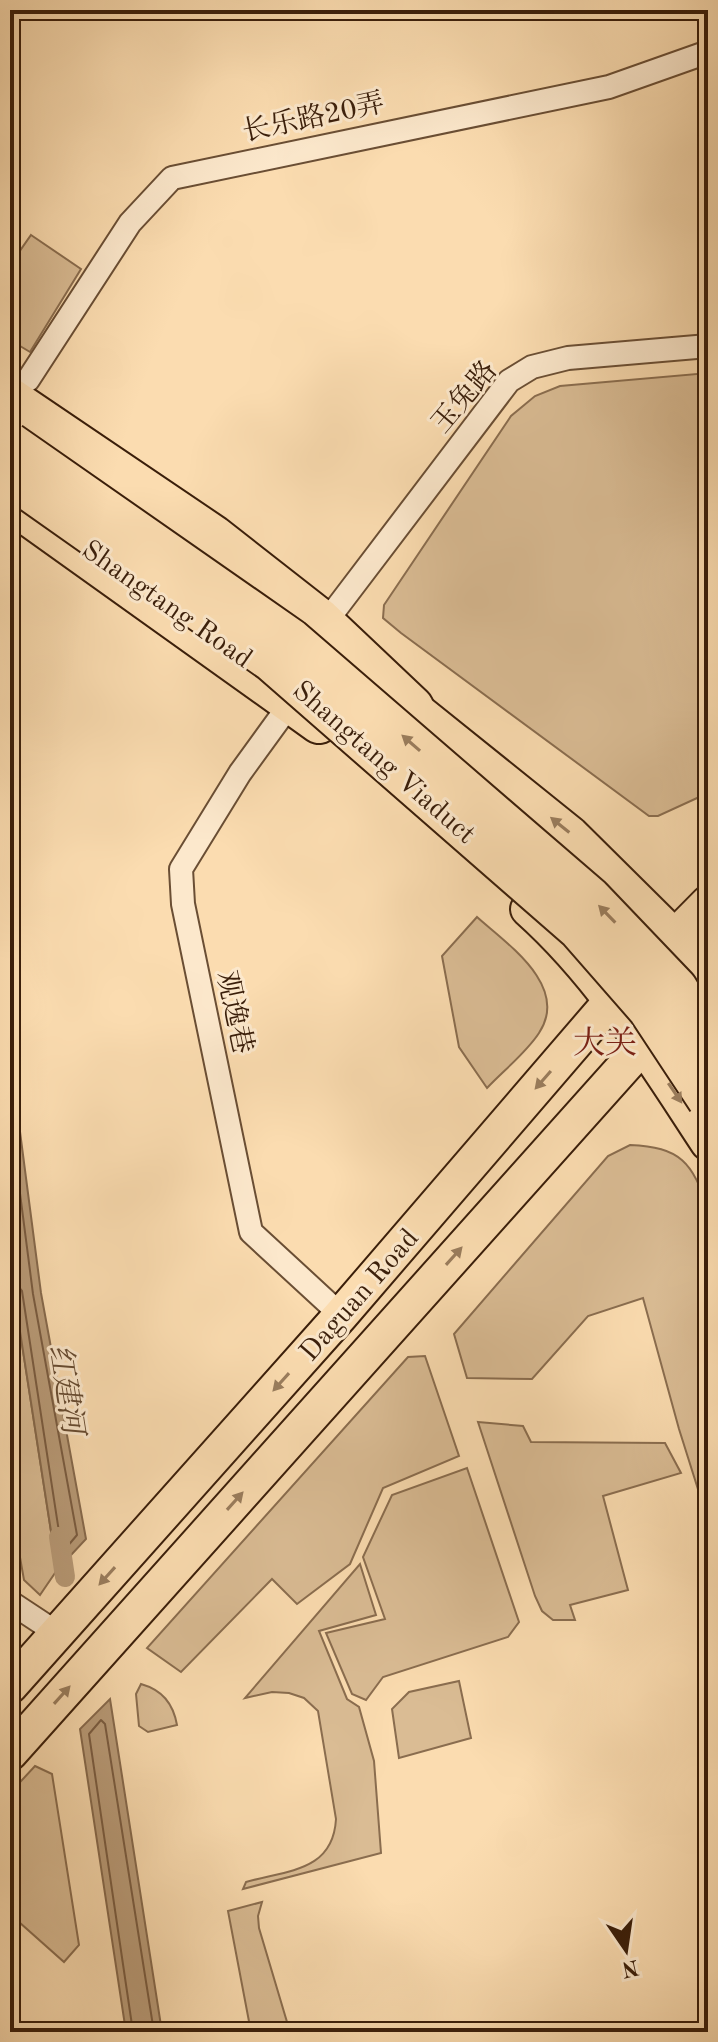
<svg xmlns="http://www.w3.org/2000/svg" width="718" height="2042" viewBox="0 0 718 2042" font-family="'Old Standard TT','Noto Serif SC',serif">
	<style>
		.green { fill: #dabc94; stroke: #8a6d4f; stroke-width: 2 }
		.water { fill: #b99b78; stroke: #86694c; stroke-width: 2 }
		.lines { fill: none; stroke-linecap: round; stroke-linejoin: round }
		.shore { stroke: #7a5c41; stroke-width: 2 }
		.canal { stroke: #b99b78; stroke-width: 20 }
		.street-casing { stroke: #6a4e34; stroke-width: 26 }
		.primary-casing { stroke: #3a1e0a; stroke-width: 38 }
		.highway-casing { stroke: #3a1e0a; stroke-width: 44 }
		.street { stroke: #fce8cc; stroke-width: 22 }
		.primary { stroke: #fbdcb0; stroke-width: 34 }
		.highway { stroke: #fbdcb0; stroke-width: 40 }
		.highway-bridge-casing { stroke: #3a1e0a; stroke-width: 44; stroke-linecap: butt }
		.highway-bridge { stroke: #fbdcb0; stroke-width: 40 }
		.oneway { fill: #9a7d5d }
		.labels { text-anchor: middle; stroke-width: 6; stroke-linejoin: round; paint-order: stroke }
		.street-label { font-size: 28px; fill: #3a1e0a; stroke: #fce8cc }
		.water-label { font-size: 30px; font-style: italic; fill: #664a30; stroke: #fce8cc }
		.quarter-label { font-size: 32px; fill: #7a1f14; stroke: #fce8cc }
	</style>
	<rect width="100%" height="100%" fill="#fbdcb0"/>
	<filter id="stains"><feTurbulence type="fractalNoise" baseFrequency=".0025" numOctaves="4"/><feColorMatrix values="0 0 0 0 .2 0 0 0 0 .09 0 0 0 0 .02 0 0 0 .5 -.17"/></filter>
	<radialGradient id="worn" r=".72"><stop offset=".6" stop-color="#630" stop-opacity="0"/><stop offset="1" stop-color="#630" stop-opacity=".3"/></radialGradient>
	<!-- green -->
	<g class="green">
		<polygon points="31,235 81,269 30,352 10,340 10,265"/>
		<polygon points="708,373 708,793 658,816 649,816 401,633 383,618 384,605 511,416 535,396 560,386"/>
		<path d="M477,917C507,944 570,986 539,1033C526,1053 504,1070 487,1088L459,1047L442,956Z"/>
		<path d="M630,1145C680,1147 693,1162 708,1210V1521L679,1429L643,1298L588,1316L532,1379L467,1378L454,1334L608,1156Z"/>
		<polygon points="10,1267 57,1570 40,1595 24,1580 10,1501"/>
		<polygon points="425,1356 459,1456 383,1488 350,1564 297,1604 272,1579 181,1672 147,1648 408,1357"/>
		<polygon points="478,1422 523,1426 531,1442 665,1443 681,1473 603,1496 628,1590 570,1605 575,1620 553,1620 542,1611 535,1596"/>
		<polygon points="467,1468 519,1622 508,1637 383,1677 366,1700 352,1694 326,1633 385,1619 363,1557 392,1495"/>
		<path d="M360,1564L376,1615L319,1631L347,1699L359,1707L374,1761L381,1853L243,1889L246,1882C287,1870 333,1872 336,1819L318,1711L304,1698L289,1693L272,1692L245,1698Z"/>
		<polygon points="459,1681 471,1738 399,1758 392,1709 409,1692"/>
		<path d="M141,1684C162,1690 173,1703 177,1725L148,1732L139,1726L136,1694Z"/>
		<polygon points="35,1766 52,1774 79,1945 64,1962 10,1914 10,1793"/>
		<polygon points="262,1902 258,1916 259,1928 290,2032 251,2032 228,1911"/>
	</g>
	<!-- water -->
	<g class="water">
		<polygon points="10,1055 41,1293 86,1539 57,1570 10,1267"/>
		<polygon points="110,1699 162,2032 126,2032 80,1729"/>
	</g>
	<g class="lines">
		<!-- shore -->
		<g class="shore">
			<polyline points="10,1116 33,1294 77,1535 66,1548 61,1545 22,1291 17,1285 10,1284"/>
			<polyline points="10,1193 20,1270 17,1273 10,1273"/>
			<polyline points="133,2032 89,1734 101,1720 105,1724 154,2032"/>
		</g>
		<!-- canal -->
		<polyline class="canal" points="59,1537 65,1577"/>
		<defs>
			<g id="street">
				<polyline points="28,380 130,223 172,178 609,87 708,52"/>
				<polyline points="335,610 509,381 532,367 568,358 708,346"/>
				<polyline points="285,711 240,773 181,869 183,904 251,1232 341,1315"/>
				<polyline points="10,1602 57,1633"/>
			</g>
			<g id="primary">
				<polyline points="392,693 413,707 571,834 676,938 690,956"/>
				<path d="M528,909C602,975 654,1061 708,1143"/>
				<polyline points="10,1686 341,1315 612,1000 708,903"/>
				<polyline points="10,1753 708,973"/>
			</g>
			<g id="highway">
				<polyline points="10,398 214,536 320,619 413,707"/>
				<polyline points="10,502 319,723"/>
			</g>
		</defs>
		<!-- street casing -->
		<use href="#street" class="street-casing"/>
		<!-- primary casing -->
		<use href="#primary" class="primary-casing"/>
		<!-- highway casing -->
		<use href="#highway" class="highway-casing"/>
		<!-- street -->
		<use href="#street" class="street"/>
		<!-- primary -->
		<use href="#primary" class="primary"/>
		<!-- highway -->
		<use href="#highway" class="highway"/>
		<defs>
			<g id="highway-bridge">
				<polyline points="10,443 291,639 591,898 677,988 708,1040"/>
				<polyline points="10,477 271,661 579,930 648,1009 708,1100"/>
			</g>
		</defs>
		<!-- highway-bridge casing -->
		<use href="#highway-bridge" class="highway-bridge-casing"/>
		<!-- highway-bridge -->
		<use href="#highway-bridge" class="highway-bridge"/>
	</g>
	<!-- one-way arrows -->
	<defs><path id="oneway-solid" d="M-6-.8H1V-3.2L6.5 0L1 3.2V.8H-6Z" transform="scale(2)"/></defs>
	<g class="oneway">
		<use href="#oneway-solid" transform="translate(411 743) rotate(-139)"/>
		<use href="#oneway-solid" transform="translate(560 825) rotate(-141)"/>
		<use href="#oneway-solid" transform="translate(607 914) rotate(-134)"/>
		<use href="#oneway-solid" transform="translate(543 1080) rotate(131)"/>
		<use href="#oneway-solid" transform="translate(675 1093) rotate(56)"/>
		<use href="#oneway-solid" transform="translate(454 1256) rotate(-48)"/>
		<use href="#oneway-solid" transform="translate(281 1382) rotate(132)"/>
		<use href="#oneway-solid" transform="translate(235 1501) rotate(-48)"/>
		<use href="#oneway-solid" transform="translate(107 1576) rotate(132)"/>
		<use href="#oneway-solid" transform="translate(62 1695) rotate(-48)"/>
	</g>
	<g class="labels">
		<!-- street labels -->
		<g class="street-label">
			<text transform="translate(313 116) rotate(-12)" y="10">长乐路20弄</text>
			<text transform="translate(463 396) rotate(-50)" y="10">玉兔路</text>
			<text transform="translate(168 603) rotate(35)" y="10">Shangtang Road</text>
			<text transform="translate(385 761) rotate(41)" y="10">Shangtang Viaduct</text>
			<text transform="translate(236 1012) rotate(78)" y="10">观逸巷</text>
			<text transform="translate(358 1294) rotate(-49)" y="10">Daguan Road</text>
		</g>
		<!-- water labels -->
		<g class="water-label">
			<text transform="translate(67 1389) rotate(81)" y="10">红建河</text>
		</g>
		<!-- quarter labels -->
		<g class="quarter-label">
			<text x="605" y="1053">大关</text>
		</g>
	</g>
	<!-- margin -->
	<rect width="718" height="2042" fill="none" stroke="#fbdcb0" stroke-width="40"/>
	<rect x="12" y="12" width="694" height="2018" fill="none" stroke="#3a1e0a" stroke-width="4"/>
	<rect x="20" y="20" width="678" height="2002" fill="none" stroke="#3a1e0a" stroke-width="2"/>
	<!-- north arrow -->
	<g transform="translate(626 1950) rotate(167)" stroke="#fce8cc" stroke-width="6" paint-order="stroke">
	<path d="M0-6L14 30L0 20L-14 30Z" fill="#3a1e0a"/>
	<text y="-12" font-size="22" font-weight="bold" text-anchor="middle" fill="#3a1e0a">N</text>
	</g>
	<rect width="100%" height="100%" filter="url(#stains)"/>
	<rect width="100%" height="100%" fill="url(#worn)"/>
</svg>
